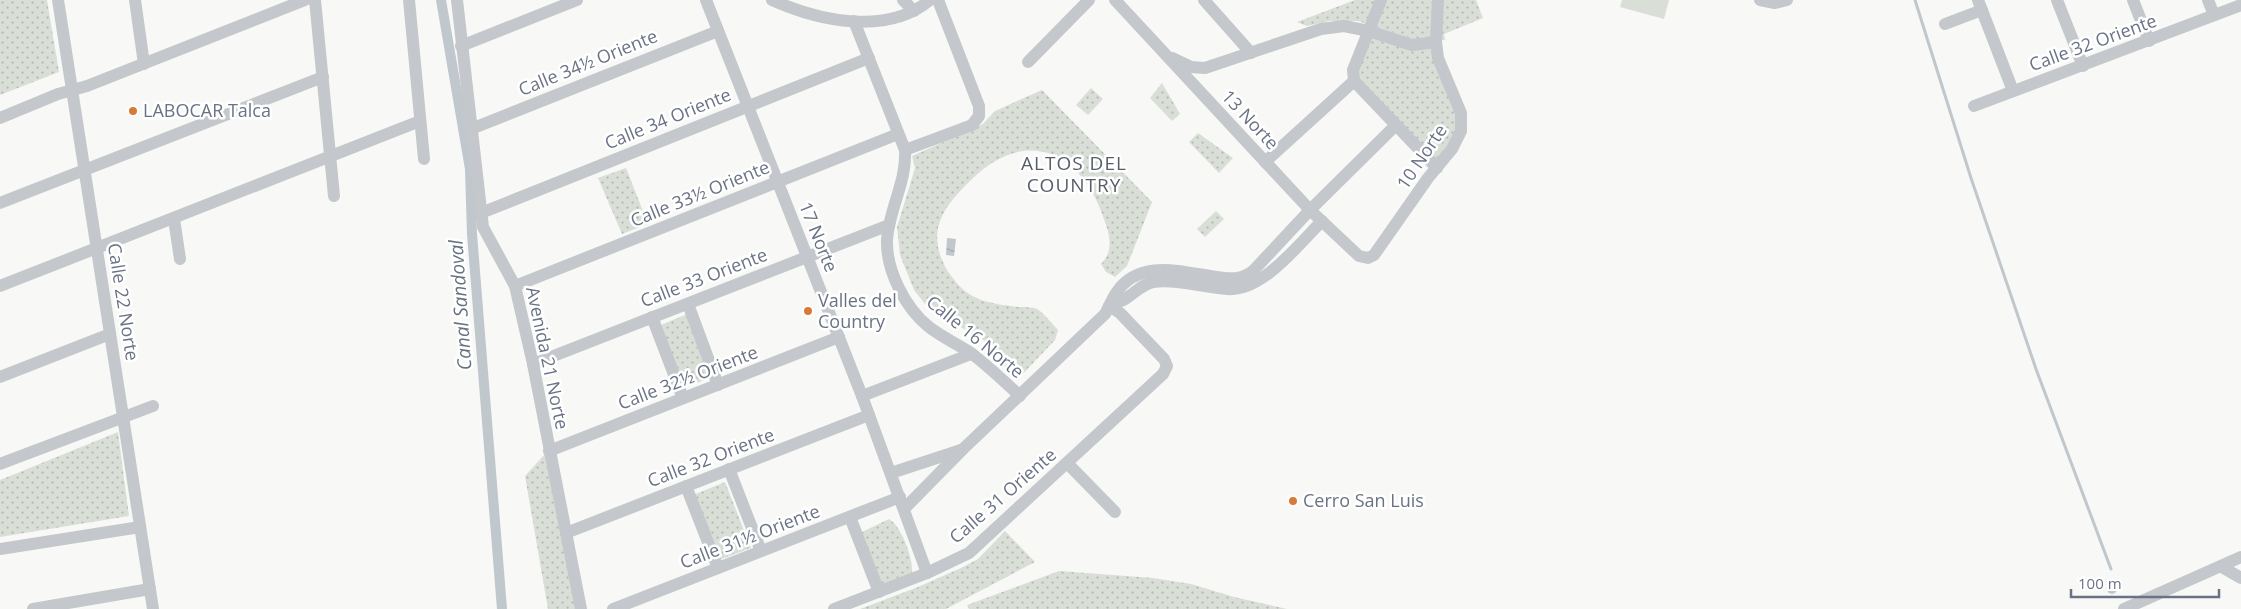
<svg xmlns="http://www.w3.org/2000/svg" width="2241" height="609" viewBox="0 0 2241 609" font-family="'Open Sans',sans-serif">
	<style>
		.grass { fill: url(#grass-dots) }
		.garden { fill: #d9dfd7 }
		.water { fill: url(#water-ripples) }
		.lines { fill: none; stroke-linecap: round; stroke-linejoin: round }
		.stream { stroke: #c0c7cd; stroke-width: 3 }
		.canal { stroke: #c0c7cd; stroke-width: 10 }
		.minor { stroke: #c4c7cb; stroke-width: 12 }
		.poi-dot { fill: #d77c38; stroke: #fff; stroke-width: 2 }
		.labels { text-anchor: middle; stroke-width: 5; stroke-linejoin: round; paint-order: stroke }
		.street-label { font-size: 18px; fill: #6a7385; stroke: #fff }
		.poi-label { font-size: 18px; fill: #6a7385; stroke: #fff; text-anchor: start }
		.neighbourhood-label { font-size: 19px; letter-spacing: 1px; fill: #575e6a; stroke: #fff }
		.water-label { font-size: 19px; font-style: italic; fill: #657380; stroke: #fff }
	</style>
	<defs>
		<pattern id="grass-dots" width="8" height="8" patternUnits="userSpaceOnUse" patternTransform="scale(1.25)"><rect width="8" height="8" fill="#d9dfd7"/><path d="M2 2h.1M6 6h.1" fill="none" stroke="#b4b9b4" stroke-width="1.8" stroke-linecap="round"/></pattern>
		<pattern id="water-ripples" width="26" height="14" patternUnits="userSpaceOnUse" patternTransform="scale(1.25)"><rect width="26" height="14" fill="#c0c7cd"/><path d="M2 4q2-2 4 0t4 0M15 11q2-2 4 0t4 0" fill="none" stroke="#a0a6ac"/></pattern>
	</defs>
	<rect width="100%" height="100%" fill="#f8f8f6"/>
	<!-- grass -->
	<g class="grass">
		<polygon points="0,0 47,0 59,72 0,95"/>
		<polygon points="1355,0 1476,0 1483,18 1444,34 1445,40 1428,42 1415,40 1358,21 1329,21 1307,26 1297,22"/>
		<polygon points="1371,36 1433,46 1459,123 1454,140 1437,163 1357,79 1357,69"/>
		<polygon points="1162,83 1180,114 1172,121 1150,98"/>
		<polygon points="1091,88 1103,99 1088,115 1076,105"/>
		<path d="M1042,90L1152,202L1127,266L1115,277L1106,272L1101,264C1114,251 1110,235 1104,219C1080,147 1021,126 967,184C955,196 942,210 938,228C935,245 941,263 952,277C970,302 990,303 1018,307C1023,307 1032,307 1037,309C1044,313 1052,324 1058,330L1055,340L1018,379L998,360L1002,355L985,341L929,309L914,290L900,255L897,227L915,168L912,156L983,124L995,111Z"/>
		<polygon points="1198,133 1233,158 1219,173 1189,142"/>
		<polygon points="626,168 648,224 622,234 598,178"/>
		<polygon points="1216,211 1224,219 1205,237 1197,229"/>
		<polygon points="687,314 711,378 685,387 661,325"/>
		<polygon points="118,432 129,516 0,537 0,480"/>
		<polygon points="545,454 576,609 548,609 525,476"/>
		<polygon points="725,482 751,548 719,560 693,495"/>
		<path d="M889,519C902,527 914,560 912,576L881,585L860,533Z"/>
		<polygon points="1005,531 1035,562 946,609 860,609 918,587 963,567 978,559"/>
		<polygon points="1059,571 1153,578 1191,584 1234,597 1287,609 969,609 967,605"/>
	</g>
	<!-- garden -->
	<polygon class="garden" points="1622,0 1669,0 1664,19 1620,7"/>
	<!-- water -->
	<polygon class="water" points="947,238 956,239 954,256 946,255"/>
	<g class="lines">
		<!-- stream -->
		<polyline class="stream" points="1915,0 1971,178 2036,369 2111,569"/>
		<!-- canal -->
		<g class="canal">
			<polyline points="441,0 470,169 472,234 502,609"/>
			<polyline points="2112,588 2112,589"/>
		</g>
		<!-- minor -->
		<g class="minor">
			<polyline points="58,0 153,609"/>
			<polyline points="135,0 144,64"/>
			<polyline points="315,0 334,196"/>
			<polyline points="409,0 424,159"/>
			<polyline points="457,0 483,227 515,286 533,364 581,609"/>
			<polyline points="706,0 862,396 927,573"/>
			<path d="M772,0C819,21 887,36 930,0"/>
			<polyline points="903,0 914,11"/>
			<polyline points="1115,0 1310,210 1359,256 1368,258 1374,255 1428,178 1452,149 1461,131 1461,113 1438,58 1436,42 1438,0"/>
			<polyline points="1204,0 1251,53"/>
			<polyline points="1381,0 1353,70 1354,81 1437,168"/>
			<polyline points="1760,0 1775,3 1787,0"/>
			<polyline points="1978,0 2013,91"/>
			<polyline points="2057,0 2083,66"/>
			<polyline points="2133,0 2149,41"/>
			<polyline points="2208,0 2214,15"/>
			<path d="M854,21L905,150C907,181 889,209 887,240C886,270 905,308 929,327C942,337 957,344 971,353C988,366 1004,381 1020,396"/>
			<polyline points="1945,24 1982,10"/>
			<polyline points="461,46 577,0"/>
			<polyline points="1172,58 1191,67 1205,68 1321,29 1344,26 1369,31 1412,45 1436,42"/>
			<polyline points="1028,62 1089,0"/>
			<polyline points="1974,106 2241,5"/>
			<polyline points="0,118 58,94 87,86 305,0"/>
			<polyline points="471,129 718,31"/>
			<polyline points="905,150 972,125 979,116 979,106 938,0"/>
			<polyline points="1265,162 1354,81"/>
			<polyline points="0,203 323,77"/>
			<polyline points="481,213 869,58"/>
			<polyline points="174,219 180,259"/>
			<polyline points="0,286 420,121"/>
			<polyline points="515,286 898,134"/>
			<path d="M1111,303C1127,304 1137,285 1153,282C1177,279 1203,287 1227,289C1262,292 1298,245 1322,221"/>
			<polyline points="688,304 718,385"/>
			<polyline points="652,317 683,398"/>
			<polyline points="533,364 889,225"/>
			<polyline points="0,377 110,334"/>
			<polyline points="862,396 971,354"/>
			<polyline points="549,451 839,337"/>
			<polyline points="1067,463 1115,512"/>
			<polyline points="0,464 153,406"/>
			<polyline points="729,469 761,551"/>
			<polyline points="891,473 961,450"/>
			<polyline points="686,486 718,568"/>
			<path d="M904,509L963,449L1105,314C1109,307 1112,299 1116,293C1139,258 1182,272 1216,277C1230,279 1242,280 1253,271L1310,210L1396,125"/>
			<polyline points="850,517 879,592"/>
			<polyline points="566,533 869,415"/>
			<polyline points="0,549 140,527"/>
			<polyline points="2222,567 2241,578"/>
			<polyline points="33,609 150,589"/>
			<polyline points="613,609 900,497"/>
			<polyline points="834,609 927,573 969,553 1163,374 1167,366 1164,359 1120,313 1109,306"/>
			<polyline points="2124,609 2241,557"/>
		</g>
	</g>
	<!-- markers -->
	<g class="poi-dot">
		<circle cx="133" cy="111" r="5"/>
		<circle cx="808" cy="311" r="5"/>
		<circle cx="1293" cy="501" r="5"/>
	</g>
	<g class="labels">
		<!-- street labels -->
		<g class="street-label">
			<text transform="translate(2093 43) rotate(-20)" y="6">Calle 32 Oriente</text>
			<text transform="translate(588 63) rotate(-22)" y="6">Calle 34½ Oriente</text>
			<text transform="translate(668 119) rotate(-22)" y="6">Calle 34 Oriente</text>
			<text transform="translate(1250 120) rotate(47)" y="6">13 Norte</text>
			<text transform="translate(1422 157) rotate(-56)" y="6">10 Norte</text>
			<text transform="translate(700 194) rotate(-22)" y="6">Calle 33½ Oriente</text>
			<text transform="translate(818 237) rotate(68)" y="6">17 Norte</text>
			<text transform="translate(704 278) rotate(-21)" y="6">Calle 33 Oriente</text>
			<text transform="translate(123 302) rotate(81)" y="6">Calle 22 Norte</text>
			<text transform="translate(975 337) rotate(39)" y="6">Calle 16 Norte</text>
			<text transform="translate(547 358) rotate(78)" y="6">Avenida 21 Norte</text>
			<text transform="translate(688 378) rotate(-21)" y="6">Calle 32½ Oriente</text>
			<text transform="translate(711 458) rotate(-21)" y="6">Calle 32 Oriente</text>
			<text transform="translate(1003 496) rotate(-41)" y="6">Calle 31 Oriente</text>
			<text transform="translate(750 537) rotate(-21)" y="6">Calle 31½ Oriente</text>
		</g>
		<!-- poi labels -->
		<g class="poi-label">
			<text x="143" y="117">LABOCAR Talca</text>
			<text x="818" y="307">Valles del<tspan x="818" dy="21">Country</tspan></text>
			<text x="1303" y="507">Cerro San Luis</text>
		</g>
		<!-- neighbourhood labels -->
		<g class="neighbourhood-label">
			<text x="1074" y="170">ALTOS DEL<tspan x="1074" dy="22">COUNTRY</tspan></text>
		</g>
		<!-- water labels -->
		<g class="water-label">
			<text transform="translate(460 305) rotate(-94)" y="7">Canal Sandoval</text>
		</g>
	</g>
	<!-- scale -->
	<path d="M2071 589v8h148v-8" fill="none" stroke="#6a7385" stroke-width="2.5"/>
	<text x="2078" y="589" font-size="15" fill="#6a7385" stroke="#ffffff" stroke-width="4" paint-order="stroke">100 m</text>
</svg>
